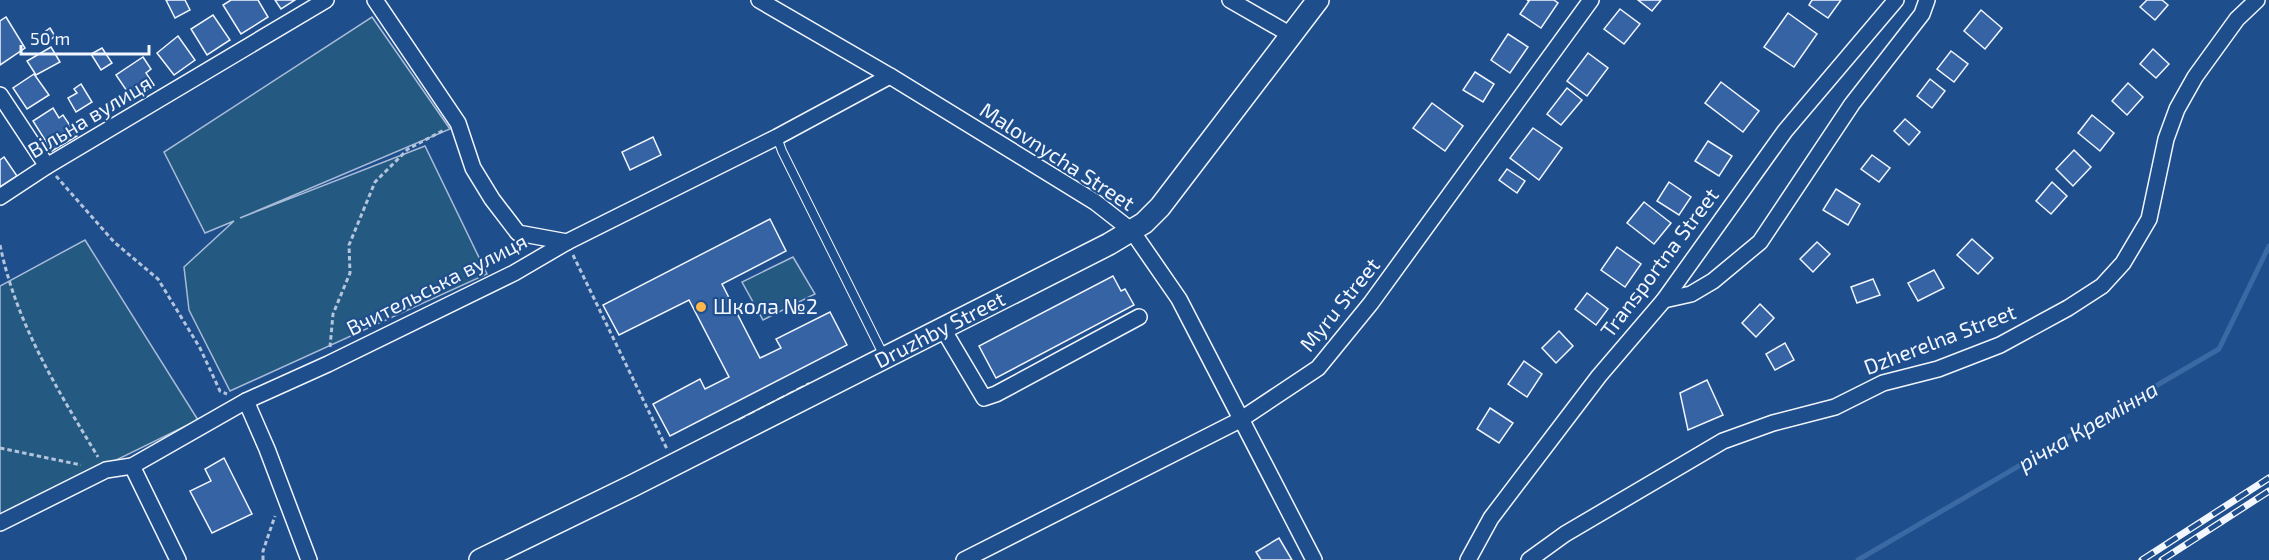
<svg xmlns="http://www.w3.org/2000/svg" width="2269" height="560" viewBox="0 0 2269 560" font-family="'Exo 2',sans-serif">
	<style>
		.green { fill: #245a82; stroke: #a8bbd7; stroke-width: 1.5 }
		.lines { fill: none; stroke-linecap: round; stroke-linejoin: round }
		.stream { stroke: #3b69a3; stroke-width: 5 }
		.building { fill: #3563a3; stroke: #f2f6ff; stroke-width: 1.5 }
		.lane-casing { stroke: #f2f6ff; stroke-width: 10 }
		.street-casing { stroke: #f2f6ff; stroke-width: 18 }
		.secondary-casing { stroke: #f2f6ff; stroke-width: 24 }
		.path { stroke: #b3c4dc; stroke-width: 3; stroke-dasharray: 4.5 3; stroke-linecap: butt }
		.lane { stroke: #1f4e8c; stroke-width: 8 }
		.street { stroke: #1f4e8c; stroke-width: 15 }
		.secondary { stroke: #1f4e8c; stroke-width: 21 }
		.rail-casing { stroke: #f2f6ff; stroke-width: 7 }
		.rail { stroke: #1f4e8c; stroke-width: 4.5; stroke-dasharray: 14; stroke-linecap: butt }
		.fence { stroke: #f2f6ff; stroke-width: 1.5; stroke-dasharray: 8 3; stroke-linecap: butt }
		.poi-dot { fill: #ffb74d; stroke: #1f4e8c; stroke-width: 2 }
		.labels { text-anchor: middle; stroke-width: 4.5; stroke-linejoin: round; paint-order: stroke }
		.street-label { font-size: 21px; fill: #f2f6ff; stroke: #1f4e8c }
		.poi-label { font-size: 21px; fill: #f2f6ff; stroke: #1f4e8c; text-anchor: start }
		.water-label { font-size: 22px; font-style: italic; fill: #f2f6ff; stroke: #1f4e8c }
	</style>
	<rect width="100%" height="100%" fill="#1f4e8c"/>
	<!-- green -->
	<g class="green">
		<polygon points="372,17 450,129 240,218 425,146 487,274 230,391 189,310 184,267 234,221 205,233 164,152"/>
		<polygon points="85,240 198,420 0,517 0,286"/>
		<polygon points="793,257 815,294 763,320 742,282"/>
	</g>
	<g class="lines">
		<!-- stream -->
		<polyline class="stream" points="1858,560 2219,349 2269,246"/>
	</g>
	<!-- building -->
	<g class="building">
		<polygon points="166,0 185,0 190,10 175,18"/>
		<polygon points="231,0 258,0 268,17 241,34 223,5"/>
		<polygon points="275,0 295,0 281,9"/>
		<polygon points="1527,0 1554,0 1558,3 1541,28 1520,14 1529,1"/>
		<polygon points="1638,0 1661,0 1652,11"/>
		<polygon points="1812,0 1841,0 1828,18 1809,5"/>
		<polygon points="2147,0 2162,0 2168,5 2155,20 2140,7"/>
		<polygon points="1620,9 1640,24 1624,44 1604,29"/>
		<polygon points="1981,10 2002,28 1985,49 1964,31"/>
		<polygon points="1788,13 1817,34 1794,67 1764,47"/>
		<polygon points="213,15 230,40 207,55 191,29"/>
		<polygon points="6,17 25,48 0,65 0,21"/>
		<polygon points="50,28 55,36 45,44 39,36"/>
		<polygon points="1508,34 1528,47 1510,73 1491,60"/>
		<polygon points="178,36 195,60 174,75 157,53"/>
		<polygon points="51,47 60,62 36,75 27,61"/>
		<polygon points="102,48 112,63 101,70 91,54"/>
		<polygon points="2153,49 2169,64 2156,78 2140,64"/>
		<polygon points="1951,51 1968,64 1954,82 1937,69"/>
		<polygon points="1588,53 1608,68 1587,96 1567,81"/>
		<polygon points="143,57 151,69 146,73 154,85 133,100 116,75"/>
		<polygon points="1475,72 1494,84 1483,102 1463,90"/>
		<polygon points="34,74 49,95 27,109 13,88"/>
		<polygon points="1930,79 1945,91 1932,108 1917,96"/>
		<polygon points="1721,82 1759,111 1743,132 1705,103"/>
		<polygon points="2128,83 2143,97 2127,115 2112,101"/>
		<polygon points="81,84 92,102 76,112 68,98 77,93 74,89"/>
		<polygon points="1567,88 1582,100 1561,125 1547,114"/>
		<polygon points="1432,103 1463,126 1445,151 1413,128"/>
		<polygon points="53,108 59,118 63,115 77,136 52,151 33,121"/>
		<polygon points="2092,115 2114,133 2100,151 2078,133"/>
		<polygon points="1905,119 1920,132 1909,145 1894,131"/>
		<polygon points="1533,128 1562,148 1539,180 1510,158"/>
		<polygon points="653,137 661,155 630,170 622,152"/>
		<polygon points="1708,141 1732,156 1719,176 1695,161"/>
		<polygon points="2074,150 2091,167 2073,186 2056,169"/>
		<polygon points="1872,155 1890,168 1879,182 1861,169"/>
		<polygon points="4,157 17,176 0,187 0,160"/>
		<polygon points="1507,169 1525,181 1517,193 1499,180"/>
		<polygon points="1669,182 1691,197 1679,215 1657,201"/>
		<polygon points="2052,182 2067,196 2051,214 2036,201"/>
		<polygon points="1836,189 1860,204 1848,225 1823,210"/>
		<polygon points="1644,202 1671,223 1654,244 1627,223"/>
		<polygon points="770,219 786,251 722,284 760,358 781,348 776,339 830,312 847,345 670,436 653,404 700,379 705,389 729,377 689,300 619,335 603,305"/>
		<polygon points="1972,239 1993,258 1978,274 1957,255"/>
		<polygon points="1817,242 1830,254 1813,272 1800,259"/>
		<polygon points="1617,247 1641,264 1625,287 1601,270"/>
		<polygon points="1934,270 1944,288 1918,301 1908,283"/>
		<polygon points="1113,276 1121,291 1125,289 1134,305 996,378 979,346"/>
		<polygon points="1873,279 1880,295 1857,303 1851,287"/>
		<polygon points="1587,293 1608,309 1596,325 1575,309"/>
		<polygon points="1760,304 1774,318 1756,337 1742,323"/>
		<polygon points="1559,331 1573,346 1556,363 1542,348"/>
		<polygon points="1785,343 1794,360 1775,370 1766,354"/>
		<polygon points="1524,361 1542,374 1527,397 1508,384"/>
		<polygon points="1707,380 1723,415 1688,430 1680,393"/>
		<polygon points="1490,408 1513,423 1499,443 1477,429"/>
		<polygon points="224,458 252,514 212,533 190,491 211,481 205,469"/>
		<polygon points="1279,538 1292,560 1261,560 1256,552"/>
	</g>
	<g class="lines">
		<defs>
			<polyline id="lane" points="777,137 782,151 884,356"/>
			<g id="street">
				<polyline points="375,0 458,123 473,168 492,199 518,233 567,242"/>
				<polyline points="759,0 890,76 1095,202 1132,231 1179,299 1314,560"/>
				<polyline points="1230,0 1291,35"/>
				<polyline points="0,95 47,166"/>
				<polyline points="0,197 47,166 326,0"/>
				<polyline points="1664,300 1691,294 1713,281 1760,242 1852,104 1922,14 1927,0"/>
				<polyline points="943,329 984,398 996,394 1139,317"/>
				<polyline points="246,401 267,449 309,560"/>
				<polyline points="132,466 178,560"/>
				<polyline points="0,523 106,470 132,466 246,401 328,364 514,273 567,242 777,137 890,76"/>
				<polyline points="964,560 1240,420 1318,368 1371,303 1591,0"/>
				<polyline points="1468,560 1491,518 1599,376 1664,300 1785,131 1896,0"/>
				<polyline points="1529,560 1565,534 1723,441 1773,423 1835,407 1883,383 1938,369 2000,345 2068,308 2102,286 2123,263 2149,219 2166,139 2177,109 2195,77 2237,19 2257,0"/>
			</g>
			<polyline id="secondary" points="480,560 632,486 1109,244 1144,223 1160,207 1318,0"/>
		</defs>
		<!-- lane casing -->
		<use href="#lane" class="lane-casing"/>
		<!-- street casing -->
		<use href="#street" class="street-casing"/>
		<!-- secondary casing -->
		<use href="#secondary" class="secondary-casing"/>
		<!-- path -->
		<g class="path">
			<polyline points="56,176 114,242 158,279 200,348 220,391 227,394"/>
			<path d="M0,245C16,323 57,389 98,457"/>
			<polyline points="573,255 667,449"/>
			<polyline points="330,347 333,314 350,273 349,245 375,182 408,149 444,130"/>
			<polyline points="0,448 81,465"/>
			<polyline points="263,560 263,551 275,516"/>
		</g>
		<!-- lane -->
		<use href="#lane" class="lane"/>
		<!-- street -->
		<use href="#street" class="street"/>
		<!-- secondary -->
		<use href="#secondary" class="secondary"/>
		<defs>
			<g id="rail">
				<polyline points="2142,560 2269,478"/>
				<polyline points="2162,560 2269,491"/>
			</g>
		</defs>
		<!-- rail casing -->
		<use href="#rail" class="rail-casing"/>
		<!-- rail -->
		<use href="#rail" class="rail"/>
		<!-- fence -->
		<polyline class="fence" points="738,420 809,383"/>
	</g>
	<!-- markers -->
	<circle class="poi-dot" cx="701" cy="307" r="6"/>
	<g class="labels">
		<!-- street labels -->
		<g class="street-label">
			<text transform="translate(90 117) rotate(-31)" y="7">Вільна вулиця</text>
			<text transform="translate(1057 157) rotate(33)" y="7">Malovnycha Street</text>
			<text transform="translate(1660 263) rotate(-53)" y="7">Transportna Street</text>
			<text transform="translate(437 285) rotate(-27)" y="7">Вчительська вулиця</text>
			<text transform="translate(1340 305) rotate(-51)" y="7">Myru Street</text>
			<text transform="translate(940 330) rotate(-27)" y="7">Druzhby Street</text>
			<text transform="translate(1940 340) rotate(-21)" y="7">Dzherelna Street</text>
		</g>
		<!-- poi labels -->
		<g class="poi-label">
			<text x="713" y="314">Школа №2</text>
		</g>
		<!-- water labels -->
		<g class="water-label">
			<text transform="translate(2088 426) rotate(-30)" y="8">річка Кремінна</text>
		</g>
	</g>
	<!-- scale -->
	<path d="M21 45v9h128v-9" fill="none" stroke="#f2f6ff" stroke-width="3"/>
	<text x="30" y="45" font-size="18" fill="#f2f6ff" stroke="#1f4e8c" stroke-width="4.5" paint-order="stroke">50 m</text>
</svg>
